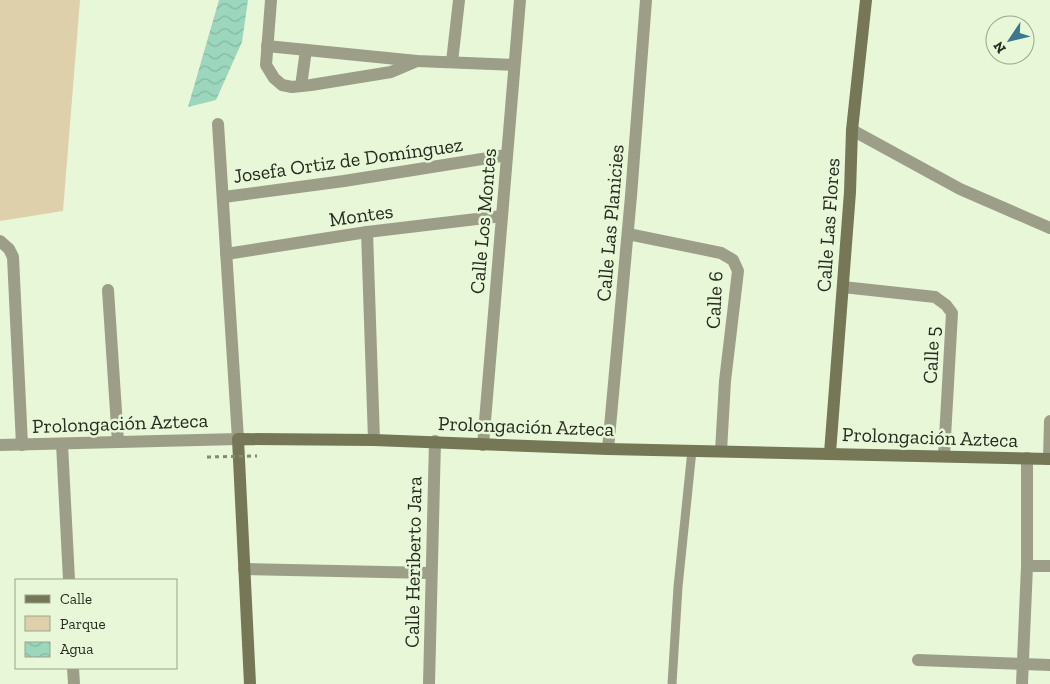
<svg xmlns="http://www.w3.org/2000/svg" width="1050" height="684" viewBox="0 0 1050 684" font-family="'Zilla Slab',serif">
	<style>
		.park { fill: #ded0ab }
		.water { fill: url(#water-waves) }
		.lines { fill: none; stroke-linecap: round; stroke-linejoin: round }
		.lane { stroke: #9d9e88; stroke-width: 9 }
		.street { stroke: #9d9e88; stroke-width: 12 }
		.secondary { stroke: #767756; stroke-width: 12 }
		.path-bridge { stroke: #808a75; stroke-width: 3; stroke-dasharray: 4 4; stroke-linecap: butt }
		.labels { text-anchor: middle; stroke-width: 5; stroke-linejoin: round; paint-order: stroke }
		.street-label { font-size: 20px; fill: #262b20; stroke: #e8f7d7 }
	</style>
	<defs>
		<pattern id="water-waves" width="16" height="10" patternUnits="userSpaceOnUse" patternTransform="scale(1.25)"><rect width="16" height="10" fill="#9bd6bd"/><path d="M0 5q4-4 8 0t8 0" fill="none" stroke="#85b8a2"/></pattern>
	</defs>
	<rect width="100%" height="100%" fill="#e8f7d7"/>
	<!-- park -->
	<polygon class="park" points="0,0 80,0 63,211 0,221"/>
	<!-- water -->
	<polygon class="water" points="219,0 248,0 242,42 216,100 188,107"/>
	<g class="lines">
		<!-- lane -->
		<polyline class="lane" points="672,684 678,587 692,450"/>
		<!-- street -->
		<g class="street">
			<polyline points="271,0 266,65 274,78 282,85 292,87 311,85 391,72 417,61"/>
			<polyline points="267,46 417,61 514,65"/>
			<polyline points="452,62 459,0"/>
			<polyline points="301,86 306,50"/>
			<polyline points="852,130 960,189 1050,228"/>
			<polyline points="224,197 344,181 507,155"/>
			<polyline points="367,232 374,440"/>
			<polyline points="628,234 721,253 733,260 738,271 725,381 721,451"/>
			<polyline points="0,241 9,249 13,257 22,445"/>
			<polyline points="226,254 367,232 502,216"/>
			<polyline points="843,287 935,297 946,305 952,313 944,455"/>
			<polyline points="108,290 118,442"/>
			<polyline points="62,444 69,580"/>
			<polyline points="0,445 238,439 218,124"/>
			<polyline points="483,445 520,0"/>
			<polyline points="608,449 631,196 646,0"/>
			<polyline points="1049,459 1050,421"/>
			<polyline points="1027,566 1050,566"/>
			<polyline points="244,569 431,573"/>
			<polyline points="918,660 1050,665"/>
			<polyline points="73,668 74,684"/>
			<polyline points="429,684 435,441"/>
			<polyline points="1022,684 1027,566 1027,458"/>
		</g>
		<!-- secondary -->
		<g class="secondary">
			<polyline points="830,453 850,192 852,130 866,0"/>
			<polyline points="250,684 238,439 374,440 608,449 1050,459"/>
		</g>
		<!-- path-bridge -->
		<polyline class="path-bridge" points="207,457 257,456"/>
	</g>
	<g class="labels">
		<!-- street labels -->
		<g class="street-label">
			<text transform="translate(348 160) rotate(-8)" y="7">Josefa Ortiz de Domínguez</text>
			<text transform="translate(361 215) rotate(-8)" y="7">Montes</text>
			<text transform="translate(483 221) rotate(-85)" y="7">Calle Los Montes</text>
			<text transform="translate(610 223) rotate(-85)" y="7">Calle Las Planicies</text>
			<text transform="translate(828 225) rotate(-86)" y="7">Calle Las Flores</text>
			<text transform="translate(714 300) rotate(-87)" y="7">Calle 6</text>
			<text transform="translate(931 355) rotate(-87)" y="7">Calle 5</text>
			<text transform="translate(120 423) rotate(-2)" y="7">Prolongación Azteca</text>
			<text transform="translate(526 426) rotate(2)" y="7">Prolongación Azteca</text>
			<text transform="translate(930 437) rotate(2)" y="7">Prolongación Azteca</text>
			<text transform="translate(413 562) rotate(-89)" y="7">Calle Heriberto Jara</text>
		</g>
	</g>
	<!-- legend -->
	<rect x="15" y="579" width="162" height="90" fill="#e8f7d7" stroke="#9aa58e"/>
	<rect x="25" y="595" width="25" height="8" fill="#767756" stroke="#9aa58e"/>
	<text x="60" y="604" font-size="15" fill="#262b20">Calle</text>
	<rect x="25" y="616" width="25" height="15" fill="#ded0ab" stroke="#9aa58e"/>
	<text x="60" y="629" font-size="15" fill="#262b20">Parque</text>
	<rect x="25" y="642" width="25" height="15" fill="url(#water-waves)" stroke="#9aa58e"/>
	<text x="60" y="654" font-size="15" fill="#262b20">Agua</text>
	<!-- north arrow -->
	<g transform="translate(1010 40) rotate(235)"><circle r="24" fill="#e8f7d7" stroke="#9aa58e"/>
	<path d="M0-4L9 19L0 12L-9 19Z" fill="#3a788e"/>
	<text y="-8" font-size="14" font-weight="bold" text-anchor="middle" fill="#262b20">N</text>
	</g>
</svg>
